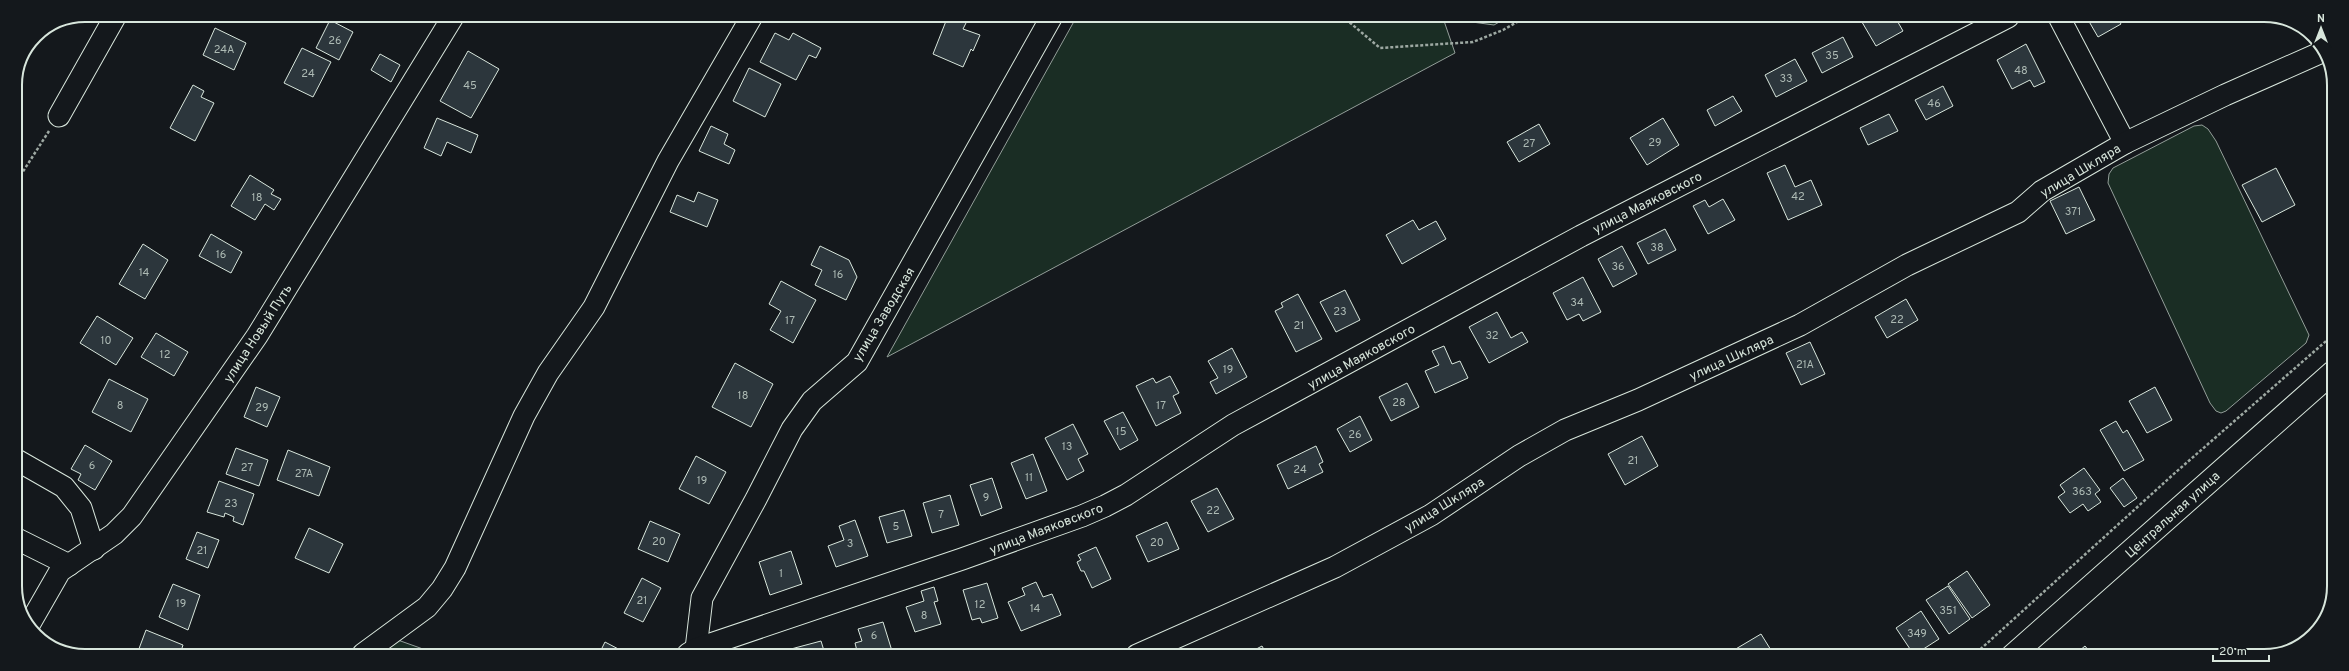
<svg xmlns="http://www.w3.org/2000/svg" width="2349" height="671" viewBox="0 0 2349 671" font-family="Overpass,sans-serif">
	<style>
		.green { fill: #1a2d24; stroke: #939e99 }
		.building { fill: #2c363c; stroke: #d8e6dc }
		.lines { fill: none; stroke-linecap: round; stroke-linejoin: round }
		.minor-casing { stroke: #d8e6dc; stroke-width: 23 }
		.major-casing { stroke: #d8e6dc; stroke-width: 24 }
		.path { stroke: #9da8a2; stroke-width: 2.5; stroke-dasharray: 3 2; stroke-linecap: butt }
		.minor { stroke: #14181c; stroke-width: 21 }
		.major { stroke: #14181c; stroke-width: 22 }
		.labels { text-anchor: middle; stroke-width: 3; stroke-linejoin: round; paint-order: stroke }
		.number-label { font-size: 11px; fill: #adbab4 }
		.street-label { font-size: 13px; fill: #d8e6dc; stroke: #14181c }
		.rim { fill: none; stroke: #d8e6dc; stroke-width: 2 }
	</style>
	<rect width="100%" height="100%" fill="#14181c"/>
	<!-- green -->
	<g class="green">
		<polygon points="1077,16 1508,17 1494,25 1443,18 1455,53 887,357"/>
		<polygon points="2202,125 2208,129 2216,141 2309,335 2306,343 2226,411 2221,413 2216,411 2210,403 2108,183 2109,174 2113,168 2194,126"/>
		<polygon points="395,639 437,654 378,654"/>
	</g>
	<!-- building -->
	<g class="building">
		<polygon points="948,16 967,21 963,29 980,35 973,51 971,49 963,67 933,54"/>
		<polygon points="1859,17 1895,17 1903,31 1876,46"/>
		<polygon points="2081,17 2117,17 2121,24 2098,37 2087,18 2082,20"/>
		<polygon points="330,20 353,32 339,60 316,48"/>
		<polygon points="215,28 246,43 234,70 203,55"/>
		<polygon points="775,33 789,40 793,33 821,48 816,58 809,55 796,80 760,62"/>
		<polygon points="1843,37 1853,57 1822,73 1812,53"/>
		<polygon points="2026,44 2045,82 2034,87 2030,80 2012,89 1997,60"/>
		<polygon points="302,48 331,62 313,97 284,83"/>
		<polygon points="468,51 499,69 471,118 440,101"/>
		<polygon points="380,54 400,65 391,82 371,70"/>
		<polygon points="1795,59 1807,81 1776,97 1765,75"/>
		<polygon points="749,68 781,84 765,117 733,101"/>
		<polygon points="193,85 204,91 201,97 214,103 195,141 170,128"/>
		<polygon points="1943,86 1953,106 1926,120 1915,100"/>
		<polygon points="1733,96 1742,111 1715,126 1707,110"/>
		<polygon points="1889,114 1898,131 1868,145 1860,128"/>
		<polygon points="437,118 478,135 471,153 447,142 441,156 424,148"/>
		<polygon points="1663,118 1679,145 1647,165 1630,138"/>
		<polygon points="1539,124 1550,144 1519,162 1507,142"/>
		<polygon points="711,126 728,134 724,144 735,150 729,164 699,151"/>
		<polygon points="1785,165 1795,187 1811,180 1822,205 1788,220 1767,173"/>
		<polygon points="2276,168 2295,205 2262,222 2242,185"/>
		<polygon points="250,175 274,190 271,194 281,199 274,210 265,204 255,220 231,206"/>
		<polygon points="2079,187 2095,220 2066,234 2050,201"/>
		<polygon points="698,192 718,200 707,227 670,212 677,195 694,202"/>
		<polygon points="1723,199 1735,220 1708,234 1693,206 1705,200 1709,207"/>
		<polygon points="1413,220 1419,230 1436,221 1446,239 1402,264 1386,235"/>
		<polygon points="1665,229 1676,250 1648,264 1637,243"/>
		<polygon points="211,234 242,252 231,273 199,256"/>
		<polygon points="143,244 168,260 145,299 119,284"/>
		<polygon points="820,246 849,260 857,277 846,300 815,285 822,270 811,265"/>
		<polygon points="1622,246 1637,274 1613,287 1598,259"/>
		<polygon points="1583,277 1601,312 1583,321 1579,314 1567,320 1553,293"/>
		<polygon points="781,281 816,300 793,343 770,330 781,311 769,304"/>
		<polygon points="1345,290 1360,320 1336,332 1320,302"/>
		<polygon points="1298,294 1322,339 1296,352 1275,311 1283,307 1281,303"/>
		<polygon points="1906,299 1918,320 1887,338 1875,317"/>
		<polygon points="1497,312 1511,338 1522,332 1528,342 1489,363 1469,327"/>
		<polygon points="97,316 133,338 116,365 80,343"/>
		<polygon points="156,333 188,352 174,376 141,357"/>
		<polygon points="1810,342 1825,374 1801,385 1786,353"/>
		<polygon points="1444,346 1452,364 1460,361 1468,378 1435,393 1425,371 1439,365 1432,351"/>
		<polygon points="1232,348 1247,377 1216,394 1210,382 1218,378 1208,361"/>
		<polygon points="735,363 773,384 751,427 712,407"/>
		<polygon points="1170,376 1179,393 1173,396 1181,413 1156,426 1136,386 1153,378 1156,383"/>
		<polygon points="109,379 148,399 131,432 92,412"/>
		<polygon points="1407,383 1419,407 1391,421 1379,397"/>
		<polygon points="256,387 280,397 267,427 244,417"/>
		<polygon points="2155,387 2172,420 2147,433 2129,401"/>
		<polygon points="1123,412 1138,440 1120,450 1104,421"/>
		<polygon points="1360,416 1372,440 1350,452 1337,429"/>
		<polygon points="2116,421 2123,433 2127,430 2144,460 2124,471 2100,430"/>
		<polygon points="1073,424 1088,454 1078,459 1084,471 1067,480 1045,438"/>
		<polygon points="1642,436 1658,466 1625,485 1608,454"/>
		<polygon points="85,445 112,461 95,490 78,480 81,474 71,469"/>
		<polygon points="1316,446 1323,462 1319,464 1323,472 1288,489 1277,465"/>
		<polygon points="236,448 268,460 259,486 226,474"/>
		<polygon points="288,450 330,467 319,496 277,480"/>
		<polygon points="1033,454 1047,491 1026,499 1011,463"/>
		<polygon points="696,456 726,472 709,504 679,489"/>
		<polygon points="2084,468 2100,490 2095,494 2101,502 2088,511 2083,504 2070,513 2058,497 2065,492 2060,485"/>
		<polygon points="992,478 1002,508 981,516 970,485"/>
		<polygon points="2123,478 2137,498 2124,507 2110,488"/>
		<polygon points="219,481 254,494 243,525 233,521 234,517 225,513 224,517 207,512"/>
		<polygon points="1217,488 1234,519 1208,532 1191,501"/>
		<polygon points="950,495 959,525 932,533 923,503"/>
		<polygon points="904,510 912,536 887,543 879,517"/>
		<polygon points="855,520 868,556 836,567 828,546 844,540 839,526"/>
		<polygon points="650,521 680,534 668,562 638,549"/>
		<polygon points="1167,522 1179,549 1148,562 1136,536"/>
		<polygon points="309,528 343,544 329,573 295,558"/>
		<polygon points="197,532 219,540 208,568 186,559"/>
		<polygon points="1096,547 1111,579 1092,588 1084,571 1081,571 1077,562 1081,560 1078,555"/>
		<polygon points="791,551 802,584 770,595 759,562"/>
		<polygon points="15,565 21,568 15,579"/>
		<polygon points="1967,571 1990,605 1972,618 1948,584"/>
		<polygon points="642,578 661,588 643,622 624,613"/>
		<polygon points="1036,582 1043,597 1052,594 1061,615 1021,631 1008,602 1025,595 1022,588"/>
		<polygon points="987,583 998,618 982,623 980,618 972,620 963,590"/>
		<polygon points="173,584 200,595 188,630 159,617"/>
		<polygon points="1948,586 1970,619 1949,634 1926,600"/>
		<polygon points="934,587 938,601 934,602 941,624 915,632 906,607 924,601 921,591"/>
		<polygon points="1921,611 1939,639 1914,655 1896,628"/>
		<polygon points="883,622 892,651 879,655 858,655 855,643 862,641 858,629"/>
		<polygon points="146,630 183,645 180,654 137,654"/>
		<polygon points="1761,634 1774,655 1731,655 1729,653"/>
		<polygon points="821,641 825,654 792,654 791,649"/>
		<polygon points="605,642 626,653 626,654 599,654"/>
		<polygon points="1262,646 1267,655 1245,655"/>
		<polygon points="2085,646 2093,656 2073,656"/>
	</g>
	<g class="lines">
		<defs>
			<g id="minor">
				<polyline points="2059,17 2125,143"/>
				<polyline points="59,116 116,15"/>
				<polyline points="15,459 64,487 81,508 94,549"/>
				<polyline points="15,538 69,565"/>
				<polyline points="29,625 60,571 114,534 132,516 257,336 454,15"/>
				<polyline points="696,649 702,598 756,499 792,429 812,401 857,362 1052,16"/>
				<polyline points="363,654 427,607 442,589 455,568 524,416 548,373 594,307 668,161 752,16"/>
				<polyline points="688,654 696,649 962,559 1082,516 1105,506 1126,495 1233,425 1581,236 2008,17"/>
				<polyline points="1137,655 1335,567 1431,515 1519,456 1565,430 1638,400 1800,325 1907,265 2018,212 2042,191 2125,143 2225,95 2322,52"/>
			</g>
			<polyline id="major" points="2012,656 2333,372"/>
		</defs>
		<!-- minor casing -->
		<use href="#minor" class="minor-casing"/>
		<!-- major casing -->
		<use href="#major" class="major-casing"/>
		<!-- path -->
		<g class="path">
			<polyline points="1342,16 1380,48 1473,42 1503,30 1526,17"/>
			<polyline points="15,184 49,131"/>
			<polyline points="1973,656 2176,472 2333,335"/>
		</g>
		<!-- minor -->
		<use href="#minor" class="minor"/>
		<!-- major -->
		<use href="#major" class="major"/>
	</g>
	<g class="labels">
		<!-- number labels -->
		<g class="number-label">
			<text x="335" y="44">26</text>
			<text x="224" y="53">24А</text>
			<text x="1832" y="59">35</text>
			<text x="2021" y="74">48</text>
			<text x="308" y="77">24</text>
			<text x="1786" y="82">33</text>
			<text x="470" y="89">45</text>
			<text x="1934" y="107">46</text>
			<text x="1655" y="146">29</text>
			<text x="1529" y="147">27</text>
			<text x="1798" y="200">42</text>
			<text x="257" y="201">18</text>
			<text x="2073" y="215">371</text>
			<text x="1657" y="251">38</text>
			<text x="221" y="258">16</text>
			<text x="1618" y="270">36</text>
			<text x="144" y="276">14</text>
			<text x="838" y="278">16</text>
			<text x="1577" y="306">34</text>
			<text x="1340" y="315">23</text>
			<text x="1897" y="323">22</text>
			<text x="790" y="324">17</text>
			<text x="1299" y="329">21</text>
			<text x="1492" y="339">32</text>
			<text x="106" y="344">10</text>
			<text x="165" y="358">12</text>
			<text x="1805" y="368">21А</text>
			<text x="1228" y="373">19</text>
			<text x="743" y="399">18</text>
			<text x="1399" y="406">28</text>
			<text x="120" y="409">8</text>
			<text x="1161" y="409">17</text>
			<text x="262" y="411">29</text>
			<text x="1121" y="435">15</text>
			<text x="1355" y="438">26</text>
			<text x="1067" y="450">13</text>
			<text x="1633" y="464">21</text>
			<text x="92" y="469">6</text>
			<text x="247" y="471">27</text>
			<text x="1300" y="473">24</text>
			<text x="304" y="477">27А</text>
			<text x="1029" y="481">11</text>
			<text x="702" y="484">19</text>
			<text x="2082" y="495">363</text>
			<text x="986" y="501">9</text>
			<text x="231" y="507">23</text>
			<text x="1213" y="514">22</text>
			<text x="941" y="518">7</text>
			<text x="896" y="530">5</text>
			<text x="659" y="545">20</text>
			<text x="1157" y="546">20</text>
			<text x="850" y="547">3</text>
			<text x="202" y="554">21</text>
			<text x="781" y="577">1</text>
			<text x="642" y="604">21</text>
			<text x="181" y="607">19</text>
			<text x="980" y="608">12</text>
			<text x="1035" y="612">14</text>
			<text x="1948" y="614">351</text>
			<text x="924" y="619">8</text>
			<text x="1917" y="637">349</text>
			<text x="874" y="639">6</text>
		</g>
		<!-- street labels -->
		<g class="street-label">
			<text transform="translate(2080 170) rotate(-31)" y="5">улица Шкляра</text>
			<text transform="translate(1647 202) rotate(-27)" y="5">улица Маяковского</text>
			<text transform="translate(883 314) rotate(-59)" y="5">улица Заводская</text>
			<text transform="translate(257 333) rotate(-57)" y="5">улица Новый Путь</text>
			<text transform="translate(1361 356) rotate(-29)" y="5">улица Маяковского</text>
			<text transform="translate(1731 357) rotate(-25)" y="5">улица Шкляра</text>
			<text transform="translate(1444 504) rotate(-32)" y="5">улица Шкляра</text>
			<text transform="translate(2172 514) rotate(-42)" y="5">Центральная улица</text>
			<text transform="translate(1046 528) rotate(-21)" y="5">улица Маяковского</text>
		</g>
	</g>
	<!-- crop -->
	<path d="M0 0H2349V671H0ZM85 22H2264A63 63 0 0 1 2327 85V586A63 63 0 0 1 2264 649H85A63 63 0 0 1 22 586V85A63 63 0 0 1 85 22Z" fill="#14181c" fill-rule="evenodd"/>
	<path class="rim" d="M85 22H2264A63 63 0 0 1 2327 85V586A63 63 0 0 1 2264 649H85A63 63 0 0 1 22 586V85A63 63 0 0 1 85 22Z"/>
	<!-- north arrow -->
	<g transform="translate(2321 28)" stroke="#14181c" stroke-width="3" paint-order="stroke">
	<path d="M0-3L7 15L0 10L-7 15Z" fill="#d8e6dc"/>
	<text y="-6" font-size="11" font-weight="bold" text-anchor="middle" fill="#d8e6dc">N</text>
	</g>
	<!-- scale -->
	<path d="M2213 655v6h56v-6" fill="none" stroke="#d8e6dc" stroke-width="2"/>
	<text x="2219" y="655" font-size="12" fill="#d8e6dc" stroke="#14181c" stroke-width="3" paint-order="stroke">20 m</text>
</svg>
